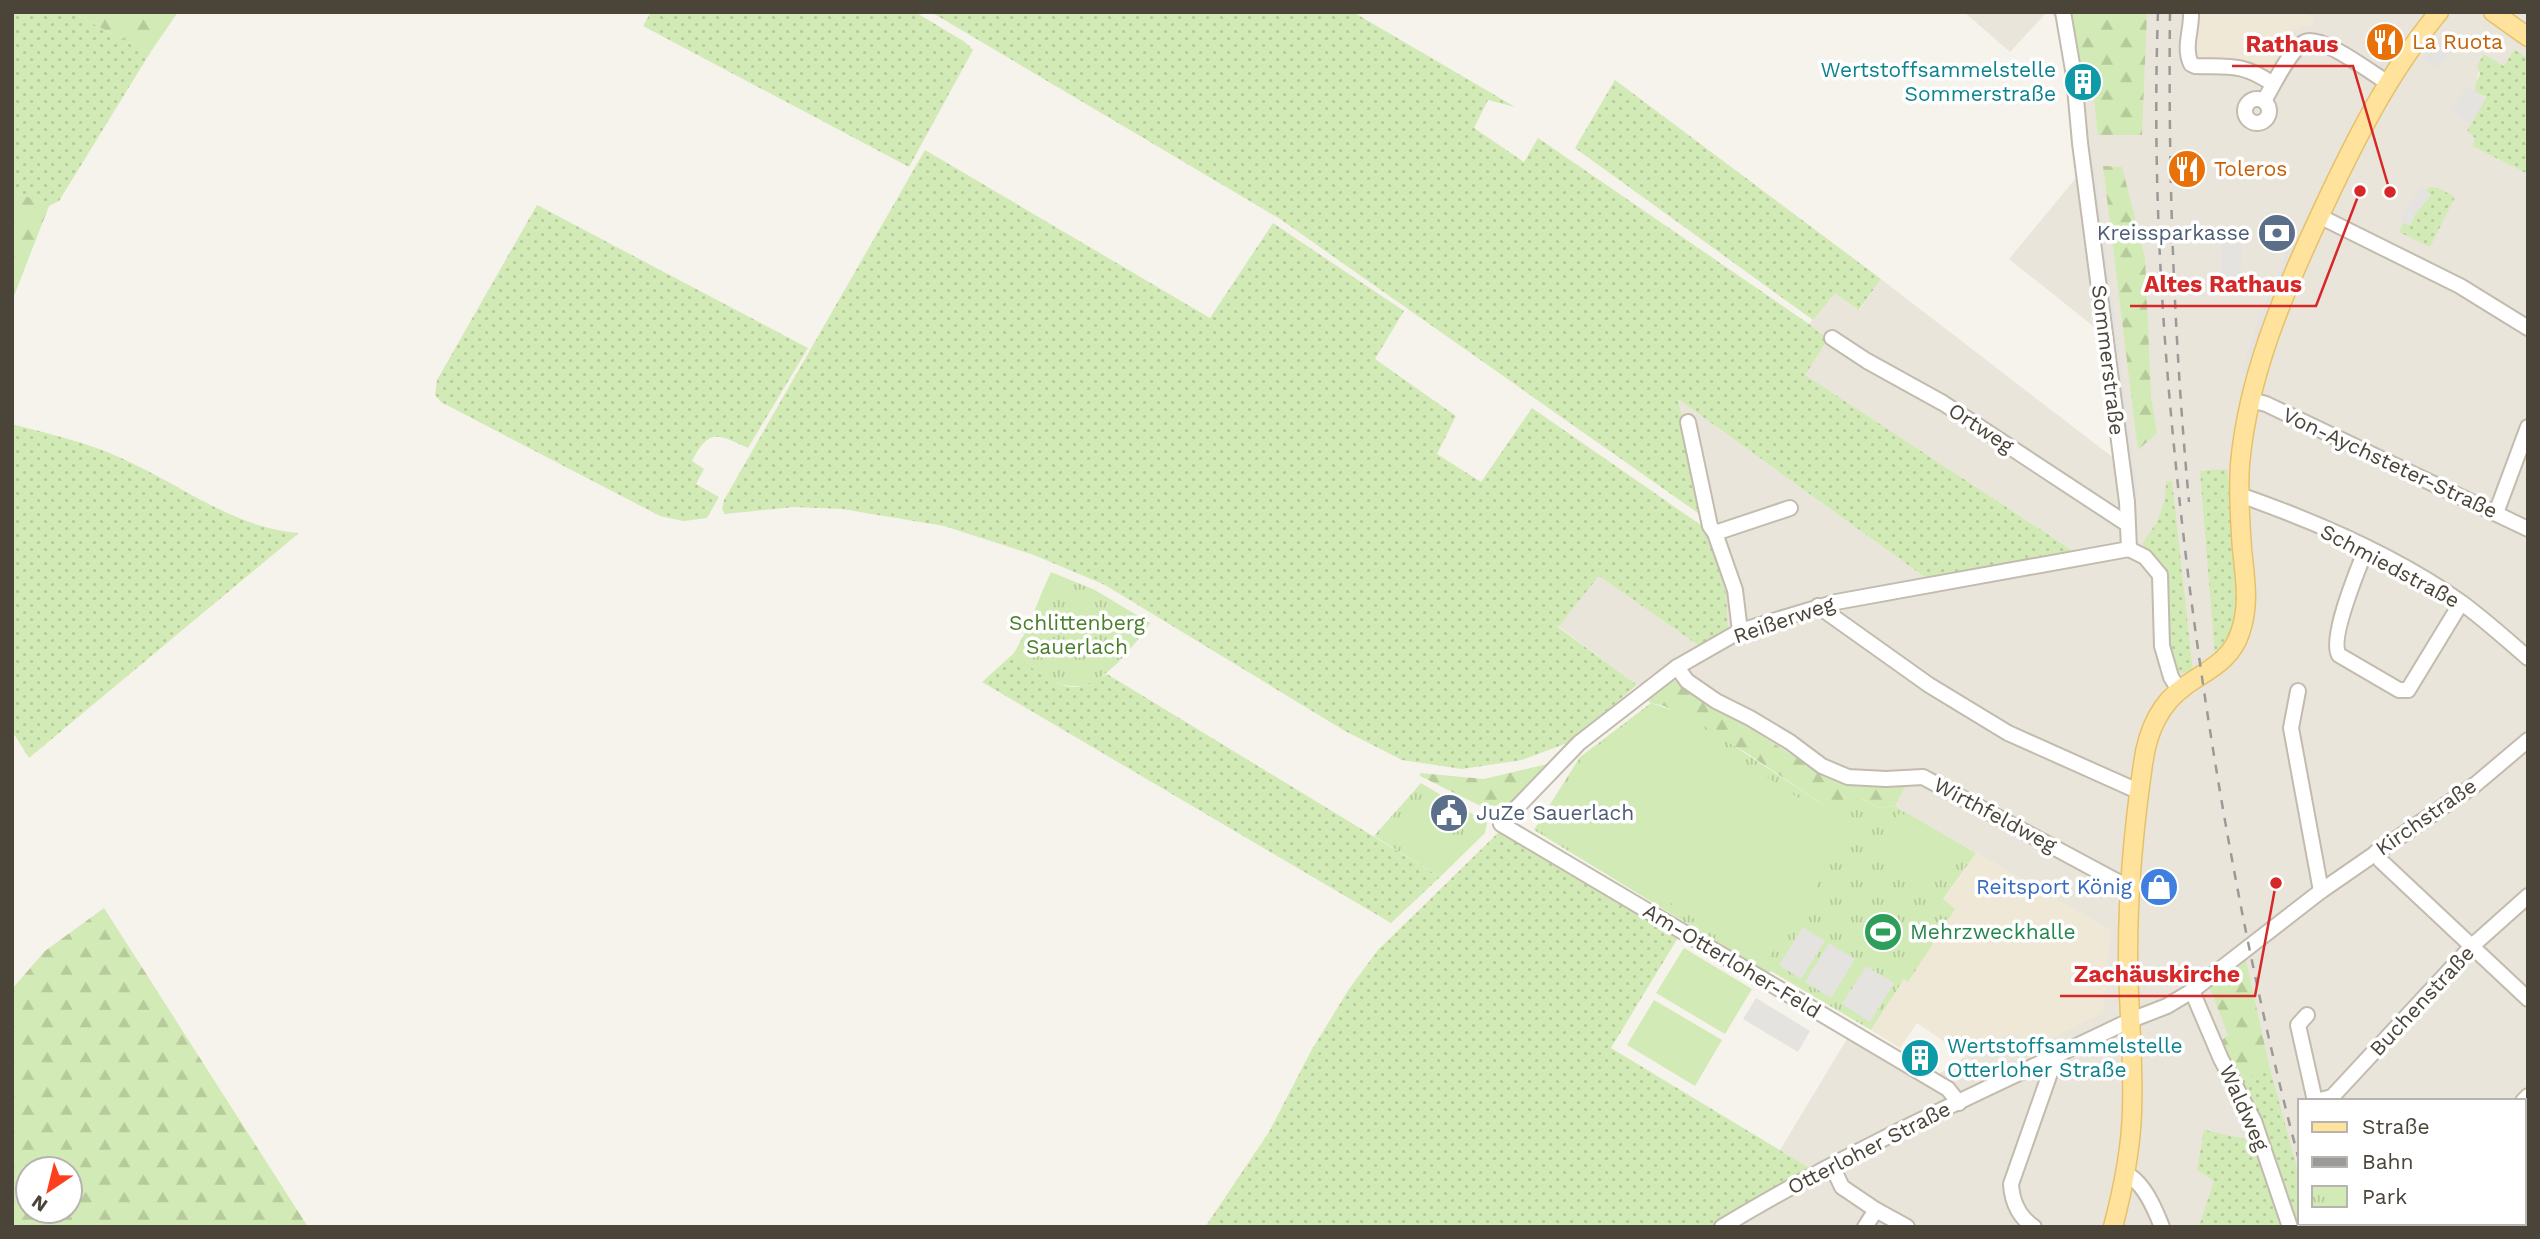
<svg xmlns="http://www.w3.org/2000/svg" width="2540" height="1239" viewBox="0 0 2540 1239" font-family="'Work Sans',sans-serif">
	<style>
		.residential { fill: #eae5da }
		.education { fill: #efe8d6 }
		.grass { fill: url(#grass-dots) }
		.forest { fill: url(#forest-firs); fill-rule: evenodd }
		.park { fill: url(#park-tufts) }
		.pitch { fill: #d2eab5 }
		.parking { fill: #e5e3e0 }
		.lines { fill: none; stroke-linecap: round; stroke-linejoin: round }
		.minor-casing { stroke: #c2bbae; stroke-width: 18 }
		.major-casing { stroke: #e6c16a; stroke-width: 21 }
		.minor { stroke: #fff; stroke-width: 14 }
		.major { stroke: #ffe39c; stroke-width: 18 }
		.rail { stroke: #9a9a9a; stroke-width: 2.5; stroke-dasharray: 9 9; stroke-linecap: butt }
		.labels { text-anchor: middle; stroke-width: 7; stroke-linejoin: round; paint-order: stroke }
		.food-label { font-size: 21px; fill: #c56008; stroke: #fff; text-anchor: start }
		.culture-label { font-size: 21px; fill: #0d838f; stroke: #fff; text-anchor: end }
		.service-label { font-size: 21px; fill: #4e5e75; stroke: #fff; text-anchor: end }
		.street-label { font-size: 21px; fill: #4b4439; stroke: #fff }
		.park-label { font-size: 21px; fill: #4a7f2a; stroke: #fff }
		.shop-label { font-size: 21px; fill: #366cbe; stroke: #fff; text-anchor: end }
		.leisure-label { font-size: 21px; fill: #27864d; stroke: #fff; text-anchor: start }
		.leader { fill: none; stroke: #d62828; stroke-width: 2.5 }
		.callout-dot { fill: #d62828; stroke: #fff; stroke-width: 2.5 }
		.callout-label { font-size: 23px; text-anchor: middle; font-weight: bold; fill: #d62828; stroke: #fff; stroke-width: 7; stroke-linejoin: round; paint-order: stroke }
	</style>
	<defs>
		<pattern id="grass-dots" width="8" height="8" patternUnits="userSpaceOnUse" patternTransform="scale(1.75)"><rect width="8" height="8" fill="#d2eab5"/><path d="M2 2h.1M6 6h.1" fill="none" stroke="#b6ca9c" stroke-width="1.8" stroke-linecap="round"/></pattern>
		<pattern id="forest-firs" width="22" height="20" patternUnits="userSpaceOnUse" patternTransform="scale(1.75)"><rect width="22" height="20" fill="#d2eab5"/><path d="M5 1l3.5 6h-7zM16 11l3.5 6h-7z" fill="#b6ca9c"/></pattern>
		<pattern id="park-tufts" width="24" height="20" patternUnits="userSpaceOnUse" patternTransform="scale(1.75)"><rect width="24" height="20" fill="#d2eab5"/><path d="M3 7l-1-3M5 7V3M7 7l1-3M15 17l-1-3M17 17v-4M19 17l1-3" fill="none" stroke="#b6ca9c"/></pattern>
	</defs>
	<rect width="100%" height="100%" fill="#f6f3ec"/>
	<!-- residential -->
	<g class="residential">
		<polygon points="1964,12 2047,12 2010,52"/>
		<polygon points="2050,12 2528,12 2528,58 2514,49 2504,66 2484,54 2476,82 2477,87 2471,124 2467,131 2475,138 2472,146 2528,174 2528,1103 2524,1101 2300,1101 2300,1223 2415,1223 2412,1227 1713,1227 1774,1188 1810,1169 1780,1150 1848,1037 1927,1082 1966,1056 2009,1033 2111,931 1895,806 1906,786 1857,787 1812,768 1673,679 1637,685 1558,626 1599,576 1698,645 1708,530 1678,399 1926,578 2077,553 1804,375 1828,339 1809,324 1835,292 1860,310 1881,279 2115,459 2093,326 2009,259 2080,173 2062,26"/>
	</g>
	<!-- education -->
	<g class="education">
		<polygon points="2197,12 2311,12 2309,16 2315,20 2310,28 2303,24 2299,30 2295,28 2269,70 2254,61 2197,62"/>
		<polygon points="1976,853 2111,931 2103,1013 2037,1045 2009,1033 1966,1056 1917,1023 1900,1048 1871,1030 1904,979 1907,981 1955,909 1943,900"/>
	</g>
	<!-- grass -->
	<g class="grass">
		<polygon points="12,12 70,12 150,53 59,201 49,206 12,190"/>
		<polygon points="651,12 915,12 965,42 973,50 909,167 643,26"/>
		<polygon points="931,12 1353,12 1515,107 1488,100 1474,128 1524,162 1538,138 1809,324 1828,339 1805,375 2078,554 1926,578 1678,399 1705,518 1280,219"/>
		<polygon points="2514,49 2528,58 2528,174 2472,146 2475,138 2467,131 2486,97 2475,92 2476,82 2480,74 2477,66 2484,54 2504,66"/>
		<polygon points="1615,80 1881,279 1859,310 1835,293 1813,320 1575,148"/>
		<polygon points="925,150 1210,318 1273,223 1404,311 1375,359 1456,416 1437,454 1481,482 1532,408 1708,530 1726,594 1728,630 1714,640 1698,645 1599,576 1558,627 1637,685 1570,742 1522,760 1462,769 1402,760 1345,731 1105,585 1034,555 944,526 842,509 794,507 725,514 722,509 724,500"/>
		<polygon points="2430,187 2438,188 2455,197 2430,247 2399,232 2404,222 2411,225 2415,214 2430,196 2426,190"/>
		<path d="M537,205L808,348L748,448C717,434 709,428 692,461L704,469L696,484L719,497L707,518L683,521L660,516L441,402L435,395L437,380Z"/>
		<path d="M12,424C49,434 86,442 121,458C180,484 233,528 299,533L29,758L12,731Z"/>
		<polygon points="2227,469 2239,595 2232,636 2215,656 2200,471"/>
		<polygon points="2172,481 2193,672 2180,673 2171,661 2163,566 2142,544 2157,522 2165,499 2166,482"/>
		<path d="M1013,654C1028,664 1058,689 1076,687C1087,685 1097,679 1107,674L1440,877L1391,923L982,682Z"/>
		<polygon points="1502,829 1679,936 1611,1048 1811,1169 1774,1188 1713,1227 1205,1227 1269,1132 1311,1051 1349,989 1378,950"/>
		<polygon points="2269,1065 2300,1179 2300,1223 2312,1223 2313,1227 2294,1227 2241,1081"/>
		<polygon points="2524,1128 2528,1132 2528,1227 2413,1227 2415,1223 2524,1223"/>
		<polygon points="2204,1130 2255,1141 2286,1227 2199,1226 2214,1181 2197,1170"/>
	</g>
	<!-- forest -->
	<g class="forest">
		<polygon points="70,12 178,12 150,53"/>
		<polygon points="2070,12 2147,12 2142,135 2098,135 2092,83 2087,78 2078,79"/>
		<polygon points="2103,166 2122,167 2145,258 2151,396 2157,433 2138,450"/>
		<polygon points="12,190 49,206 12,301"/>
		<polygon points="1673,679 1812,768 1857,787 1906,786 1895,806 1879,808 1863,799 1850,814 1828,808 1745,752 1664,706 1651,703 1644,697"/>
		<polygon points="1547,764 1553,765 1499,815 1420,776 1420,773 1484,779"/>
		<path d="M104,908L308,1227H12V989L45,951ZM28,1169H70V1211H28Z"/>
		<polygon points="2246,960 2269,1065 2241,1081 2221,1041 2228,1035 2210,988"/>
	</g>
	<!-- park -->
	<g class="park">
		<path d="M1051,572L1095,590L1150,623C1135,644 1102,690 1071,686C1050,684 1030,666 1013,654C1029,631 1038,598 1051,572Z"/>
		<polygon points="1651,703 1689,716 1828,808 1850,813 1862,799 1879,808 1895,806 1976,853 1943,899 1955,909 1908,982 1904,979 1871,1030 1771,971 1768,973 1534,830 1580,757"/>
		<polygon points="1421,783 1487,823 1485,833 1440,877 1374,836"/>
	</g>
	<!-- pitch -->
	<g class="pitch">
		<polygon points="1650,705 1758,771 1851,833 1764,965 1671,903 1667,907 1537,829 1582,759"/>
		<polygon points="1900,812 1956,849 1931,885 1876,849"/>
		<polygon points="1407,815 1442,836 1447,845 1438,860 1395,835"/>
		<polygon points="1475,831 1480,836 1445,869 1440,863"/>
		<polygon points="1684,948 1752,989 1725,1034 1656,993"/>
		<polygon points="1654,1000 1722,1040 1695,1086 1627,1045"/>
	</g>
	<!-- parking -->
	<g class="parking">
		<polygon points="2410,35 2384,75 2377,70 2398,38"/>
		<polygon points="2437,37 2453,47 2438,69 2422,58"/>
		<polygon points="2466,86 2486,98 2471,124 2451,112"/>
		<polygon points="2095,167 2138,494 2130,499 2087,168"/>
		<polygon points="2424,187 2431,196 2415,214 2410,226 2400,220 2415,195"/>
		<polygon points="2221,231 2241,231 2241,280 2221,281"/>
		<polygon points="2290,245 2297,248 2266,321 2248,375 2241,373 2259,318"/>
		<polygon points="1803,927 1825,941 1801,979 1779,965"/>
		<polygon points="1829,943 1855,959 1831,998 1805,982"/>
		<polygon points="1866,966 1894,983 1870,1022 1842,1004"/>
		<polygon points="1756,998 1810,1031 1798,1052 1743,1019"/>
	</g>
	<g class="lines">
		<defs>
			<g id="minor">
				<polyline points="2063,12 2074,76 2080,143 2127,502 2129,549"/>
				<path d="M2191,12C2192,30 2183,47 2191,64L2195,66C2231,67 2242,63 2273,84"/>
				<circle cx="2257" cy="111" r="12"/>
				<path d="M2264,101C2273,86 2290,49 2305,42C2321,34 2373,74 2388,83"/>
				<polyline points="2319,216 2460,286 2528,328"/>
				<polyline points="1832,338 1867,361 1943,403 2127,524"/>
				<polyline points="2251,400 2266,404 2528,529"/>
				<polyline points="1688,422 1710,526 1715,533 1735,590 1740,631"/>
				<path d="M2240,495C2314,521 2398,557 2462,603C2485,620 2506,639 2528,658"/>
				<polyline points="2496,513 2528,427"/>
				<polyline points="1715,533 1790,508"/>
				<polyline points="2129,549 2145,557 2160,575 2162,646 2171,677 2179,690"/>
				<path d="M2366,549C2358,569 2329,639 2339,655L2399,690H2408L2461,603"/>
				<polyline points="1818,606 1929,685 2008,733 2131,788 2140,789"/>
				<polyline points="1677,667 1687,681 1716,701 1750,718 1790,742 1822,766 1848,777 1886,779 1923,777 2120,883 2131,884"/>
				<polyline points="2298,691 2291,728 2321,891"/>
				<polyline points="2376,852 2381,861 2528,999"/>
				<polyline points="2192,991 2221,1059 2254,1121 2290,1227"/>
				<polyline points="2307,1015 2298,1025 2315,1101"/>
				<polyline points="2316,1101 2332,1097 2472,946 2528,896"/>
				<polyline points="2523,1101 2528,1096"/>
				<polyline points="1959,1103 1948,1089 1501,824 1579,743 1677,667 1740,631 1836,602 2129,549"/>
				<polyline points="1832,1166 1842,1187 1876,1210 1907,1227"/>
				<path d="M2124,1173C2143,1180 2155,1209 2162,1227"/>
				<path d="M1722,1227C1852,1148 1994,1086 2131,1020L2167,1006L2192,991L2321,891L2476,784L2528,740"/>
				<polyline points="1865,1227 1876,1210"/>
				<path d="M2034,1227C2019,1217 2012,1201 2011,1184L2056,1056"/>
				<polyline points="2407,1227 2410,1223"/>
			</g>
			<g id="major">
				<polyline points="2493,12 2528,37"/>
				<path d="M2113,1227C2123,1189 2131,1149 2132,1111C2134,1058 2128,1006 2128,953C2128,891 2134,826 2143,764C2147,734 2159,704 2185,686C2207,670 2231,661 2240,633C2250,605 2245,578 2242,549C2240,521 2238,491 2240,464C2248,376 2283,294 2320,215C2353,144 2388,73 2439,12"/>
			</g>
		</defs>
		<!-- minor casing -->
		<use href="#minor" class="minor-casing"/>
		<!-- major casing -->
		<use href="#major" class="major-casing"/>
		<!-- minor -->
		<use href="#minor" class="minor"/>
		<!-- major -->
		<use href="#major" class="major"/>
		<!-- rail -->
		<g class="rail">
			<path d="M2158,12C2151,206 2166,397 2190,590C2215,783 2250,976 2300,1164"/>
			<path d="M2170,12C2168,176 2174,339 2189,502"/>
			<polyline points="2322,1223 2323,1227"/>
		</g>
	</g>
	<!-- icons -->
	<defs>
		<symbol id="restaurant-disc" viewBox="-11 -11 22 22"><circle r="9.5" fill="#e8710a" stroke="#fff"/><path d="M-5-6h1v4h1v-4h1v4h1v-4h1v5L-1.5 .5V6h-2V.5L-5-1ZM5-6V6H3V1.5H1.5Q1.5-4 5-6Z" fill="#fff"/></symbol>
		<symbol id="building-disc" viewBox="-11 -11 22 22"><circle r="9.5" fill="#0f9aa8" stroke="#fff"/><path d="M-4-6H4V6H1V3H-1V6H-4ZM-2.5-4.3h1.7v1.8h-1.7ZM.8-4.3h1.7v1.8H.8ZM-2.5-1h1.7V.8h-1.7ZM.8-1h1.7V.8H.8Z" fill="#fff"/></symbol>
		<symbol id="bank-disc" viewBox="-11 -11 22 22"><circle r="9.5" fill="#5c6f8a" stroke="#fff"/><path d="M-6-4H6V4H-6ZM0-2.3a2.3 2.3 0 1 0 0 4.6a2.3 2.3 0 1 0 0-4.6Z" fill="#fff"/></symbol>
		<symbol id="civic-disc" viewBox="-11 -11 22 22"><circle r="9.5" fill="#5c6f8a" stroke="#fff"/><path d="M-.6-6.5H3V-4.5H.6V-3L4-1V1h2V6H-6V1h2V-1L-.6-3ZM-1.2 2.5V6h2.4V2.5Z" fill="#fff"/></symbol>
		<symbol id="shop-disc" viewBox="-11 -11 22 22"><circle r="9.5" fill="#3f7fe0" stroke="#fff"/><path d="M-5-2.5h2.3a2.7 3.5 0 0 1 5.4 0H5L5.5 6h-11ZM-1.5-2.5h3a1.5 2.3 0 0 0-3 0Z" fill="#fff"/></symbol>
		<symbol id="stadium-disc" viewBox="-11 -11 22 22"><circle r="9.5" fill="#2e9e5b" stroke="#fff"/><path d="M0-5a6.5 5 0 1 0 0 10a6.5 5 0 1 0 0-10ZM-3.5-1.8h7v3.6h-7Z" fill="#fff"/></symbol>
	</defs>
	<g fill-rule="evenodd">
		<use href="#restaurant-disc" x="2363" y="20" width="44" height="44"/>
		<use href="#building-disc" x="2061" y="60" width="44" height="44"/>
		<use href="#restaurant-disc" x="2165" y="147" width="44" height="44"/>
		<use href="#bank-disc" x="2255" y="211" width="44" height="44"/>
		<use href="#civic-disc" x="1427" y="791" width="44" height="44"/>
		<use href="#shop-disc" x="2137" y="865" width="44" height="44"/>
		<use href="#stadium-disc" x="1861" y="910" width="44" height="44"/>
		<use href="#building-disc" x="1898" y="1036" width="44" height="44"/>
	</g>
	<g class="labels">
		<!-- food labels -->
		<g class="food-label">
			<text x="2412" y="49">La Ruota</text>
			<text x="2214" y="176">Toleros</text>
		</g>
		<!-- culture labels -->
		<g class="culture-label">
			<text x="2056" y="77">Wertstoffsammelstelle<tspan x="2056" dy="24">Sommerstraße</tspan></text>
			<text x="1947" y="1053" text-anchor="start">Wertstoffsammelstelle<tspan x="1947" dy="24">Otterloher Straße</tspan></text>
		</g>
		<!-- service labels -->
		<g class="service-label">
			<text x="2250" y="240">Kreissparkasse</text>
			<text x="1476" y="820" text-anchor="start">JuZe Sauerlach</text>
		</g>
		<!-- street labels -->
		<g class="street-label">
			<text transform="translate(2108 360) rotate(83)" y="7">Sommerstraße</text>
			<text transform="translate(1981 428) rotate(33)" y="7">Ortweg</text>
			<text transform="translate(2390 463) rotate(25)" y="7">Von-Aychsteter-Straße</text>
			<text transform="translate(2390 566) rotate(28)" y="7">Schmiedstraße</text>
			<text transform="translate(1784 620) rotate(-19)" y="7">Reißerweg</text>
			<text transform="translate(1995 815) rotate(28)" y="7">Wirthfeldweg</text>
			<text transform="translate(2426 817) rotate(-35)" y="7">Kirchstraße</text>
			<text transform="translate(1732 961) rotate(31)" y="7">Am-Otterloher-Feld</text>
			<text transform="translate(2422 1001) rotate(-47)" y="7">Buchenstraße</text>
			<text transform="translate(2244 1108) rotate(66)" y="7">Waldweg</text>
			<text transform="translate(1869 1148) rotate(-27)" y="7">Otterloher Straße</text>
		</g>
		<!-- park labels -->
		<g class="park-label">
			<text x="1077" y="630">Schlittenberg<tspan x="1077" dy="24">Sauerlach</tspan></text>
		</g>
		<!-- shop labels -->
		<g class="shop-label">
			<text x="2132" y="894">Reitsport König</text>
		</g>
		<!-- leisure labels -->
		<g class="leisure-label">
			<text x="1910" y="939">Mehrzweckhalle</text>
		</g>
	</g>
	<!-- callouts -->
	<path class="leader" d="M2390 192L2353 66H2232M2360 191L2316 306H2130M2276 883L2255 996H2060"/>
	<g class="callout-dot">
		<circle cx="2390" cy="192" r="7"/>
		<circle cx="2360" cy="191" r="7"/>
		<circle cx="2276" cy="883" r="7"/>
	</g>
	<g class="callout-label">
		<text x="2292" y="52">Rathaus</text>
		<text x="2223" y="292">Altes Rathaus</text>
		<text x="2157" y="982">Zachäuskirche</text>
	</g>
	<!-- border -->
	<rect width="2540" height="1239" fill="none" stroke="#4b4439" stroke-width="28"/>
	<!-- legend -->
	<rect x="2298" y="1099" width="228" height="126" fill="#ffffff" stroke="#b7b4b0" stroke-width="2"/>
	<rect x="2312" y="1122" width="35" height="10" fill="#ffe39c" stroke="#b7b4b0" stroke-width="2"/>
	<text x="2362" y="1134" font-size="21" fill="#4b4439">Straße</text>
	<rect x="2312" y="1157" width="35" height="10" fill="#9a9a9a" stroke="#b7b4b0" stroke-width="2"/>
	<text x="2362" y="1169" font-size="21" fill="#4b4439">Bahn</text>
	<rect x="2312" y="1186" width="35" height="21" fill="url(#park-tufts)" stroke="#b7b4b0" stroke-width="2"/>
	<text x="2362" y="1204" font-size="21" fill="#4b4439">Park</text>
	<!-- north arrow -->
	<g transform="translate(49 1190) rotate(215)"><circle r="33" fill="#ffffff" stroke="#b7b4b0" stroke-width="2"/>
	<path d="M0-5L12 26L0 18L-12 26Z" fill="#fc3f1d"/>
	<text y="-10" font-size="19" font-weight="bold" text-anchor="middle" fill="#4b4439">N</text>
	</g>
</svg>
